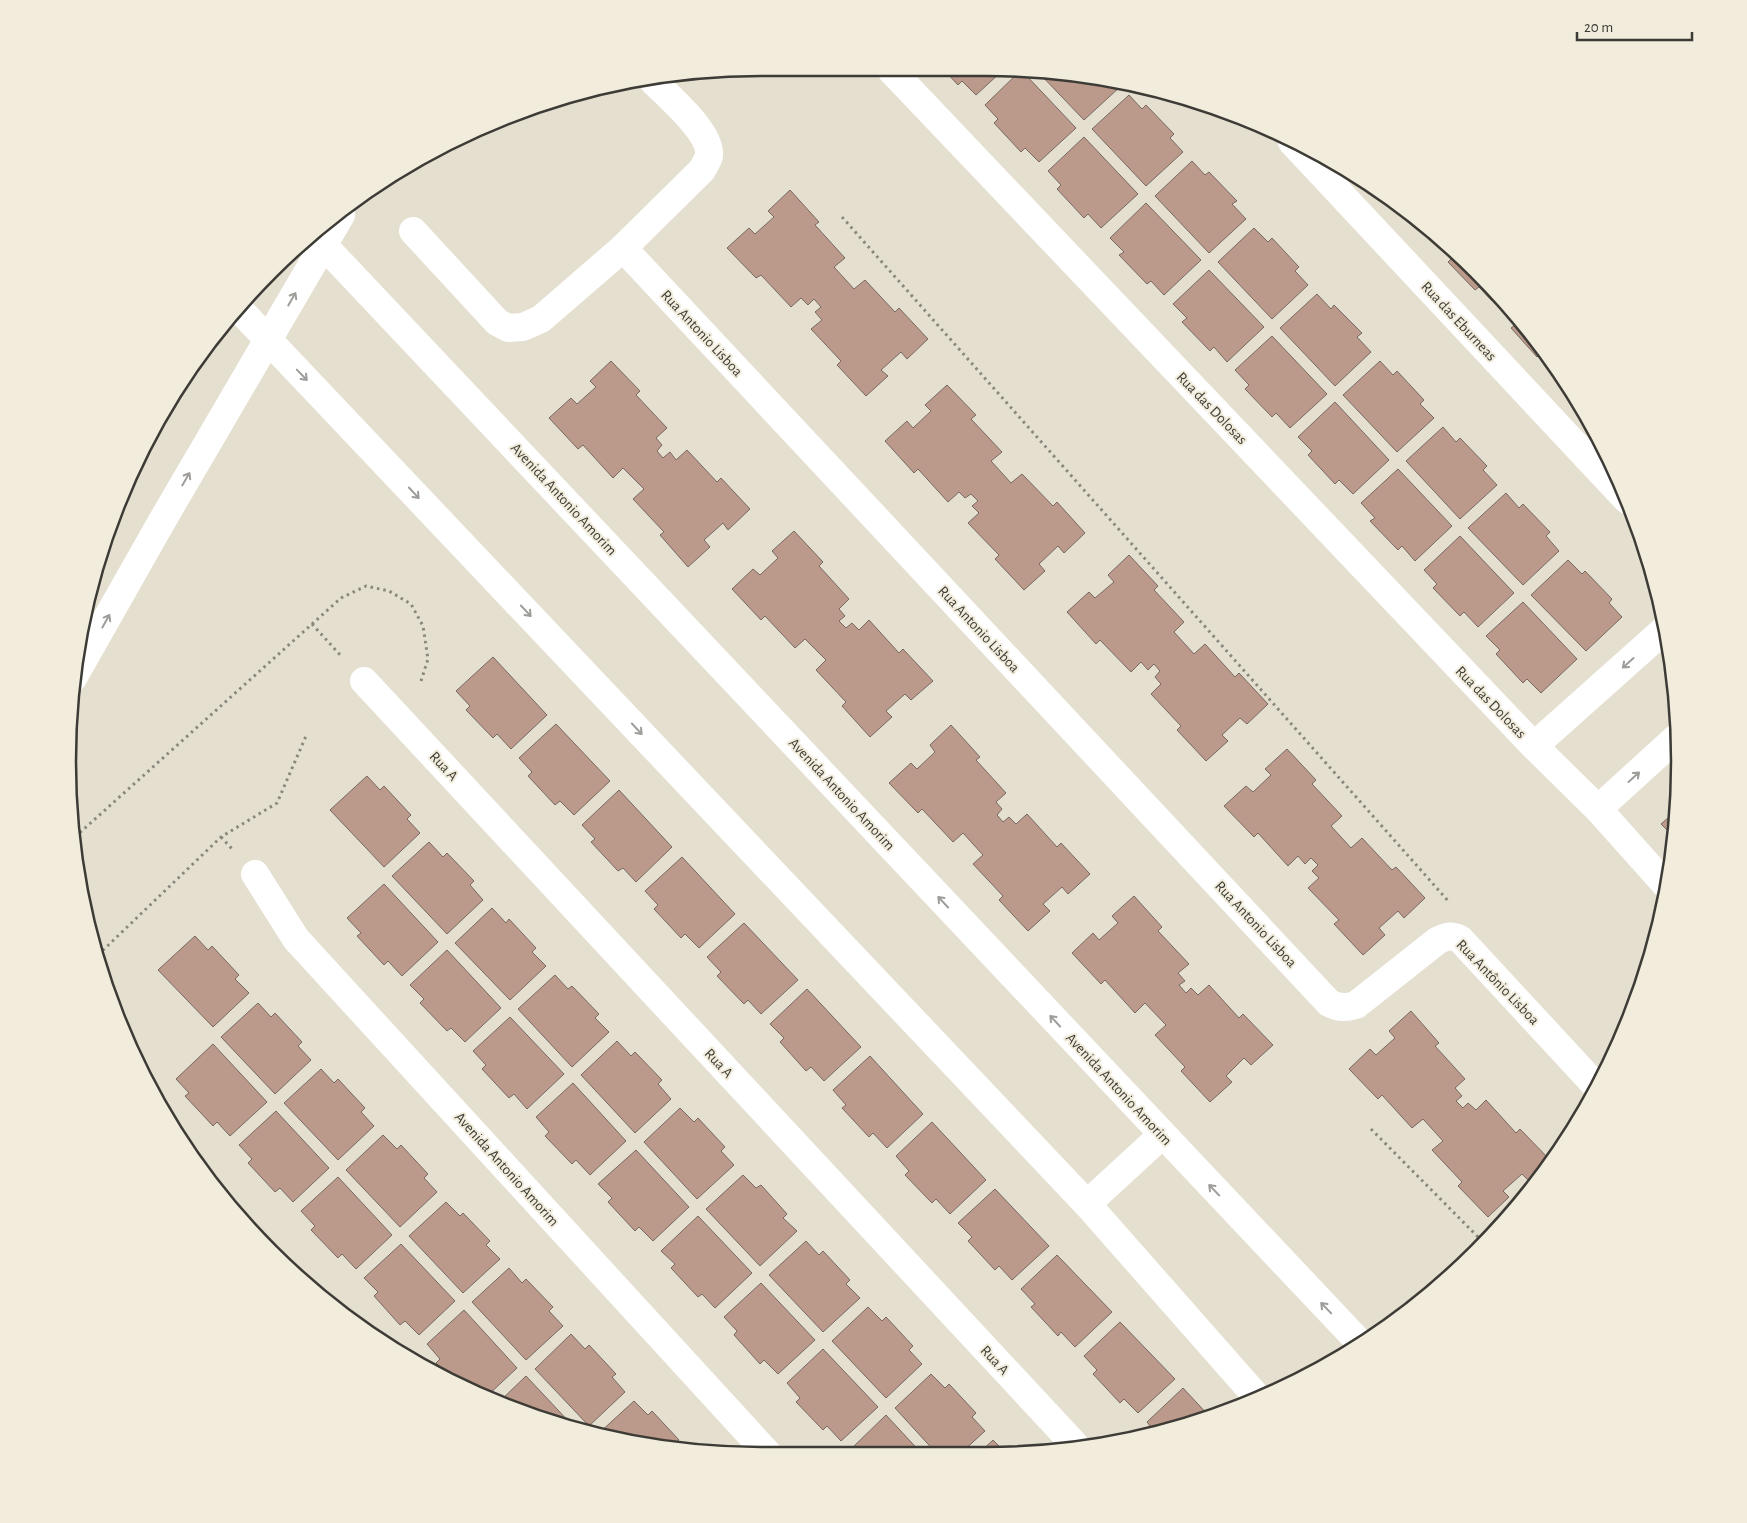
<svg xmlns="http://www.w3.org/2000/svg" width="1747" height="1523" viewBox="0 0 1747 1523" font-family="'Alegreya Sans',sans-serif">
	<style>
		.building { fill: #bc9a8b; stroke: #776962 }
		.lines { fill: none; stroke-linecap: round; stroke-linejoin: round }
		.path { stroke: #8b877d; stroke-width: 3; stroke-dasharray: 2.5 4; stroke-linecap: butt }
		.minor { stroke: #fff; stroke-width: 28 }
		.oneway { stroke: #9e9d9a }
		.labels { text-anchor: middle; stroke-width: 4; stroke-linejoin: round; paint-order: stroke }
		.street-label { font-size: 15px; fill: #3d3b35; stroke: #f1ecdc }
		.rim { fill: none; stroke: #3d3b35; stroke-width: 2.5 }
	</style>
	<rect width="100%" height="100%" fill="#e4dfcf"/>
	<!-- building -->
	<g class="building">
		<polygon points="945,71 1001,72 976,95 962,81 958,85"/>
		<polygon points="1019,72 1023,72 1076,128 1039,162 1025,148 1021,152 994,123 998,119 985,105"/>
		<polygon points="1039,73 1076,73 1121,86 1084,120"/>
		<polygon points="1129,95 1142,109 1146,105 1174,134 1170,138 1183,152 1146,186 1092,129"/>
		<polygon points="1084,137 1138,194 1101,228 1088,214 1084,218 1057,189 1061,185 1048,171"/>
		<polygon points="1192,161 1205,175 1209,172 1237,201 1232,204 1246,219 1209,253 1155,196"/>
		<polygon points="790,190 819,222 815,225 845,258 834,267 854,289 865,280 895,312 899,308 928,339 907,359 901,352 881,370 888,376 866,396 837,365 841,361 811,329 822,320 815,312 821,307 814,299 808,305 801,298 791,307 761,275 756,278 727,248 749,228 755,234 774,217 768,211"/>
		<polygon points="1146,203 1201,260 1164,295 1151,281 1147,284 1119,255 1124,252 1110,238"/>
		<polygon points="1392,203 1416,220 1412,224"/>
		<polygon points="1416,221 1433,232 1430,235"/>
		<polygon points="1254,228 1268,242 1272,238 1299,267 1295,271 1308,285 1272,319 1218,262"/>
		<polygon points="1443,240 1497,297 1492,301 1479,287 1475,290 1448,262 1452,258 1438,244"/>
		<polygon points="1209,270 1264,327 1227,362 1214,347 1210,351 1182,322 1187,318 1173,304"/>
		<polygon points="1317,294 1331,309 1334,305 1362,333 1357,337 1371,352 1335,386 1280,328"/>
		<polygon points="1505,306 1536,339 1551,364 1541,353 1537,357 1511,328 1515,325 1501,310"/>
		<polygon points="1272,336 1327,394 1290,428 1276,413 1272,417 1245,389 1249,385 1235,370"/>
		<polygon points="611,361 640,391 636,395 667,428 656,438 662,445 657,451 663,458 670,452 676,460 687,450 717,482 721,478 750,509 728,530 723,523 704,540 710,547 688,567 660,535 664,532 633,499 644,489 623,468 613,478 583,445 578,449 549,418 571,398 577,404 596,387 590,381"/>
		<polygon points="1380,361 1393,375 1397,371 1424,400 1420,404 1434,418 1397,452 1343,395"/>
		<polygon points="947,385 976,415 971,419 1002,452 991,461 1011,483 1022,474 1053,506 1057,502 1085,533 1064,553 1058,546 1039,564 1045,571 1024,590 995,559 999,555 968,523 979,513 972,506 978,501 971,494 965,498 959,492 948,502 918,469 914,473 885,441 907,421 913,428 931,411 925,405"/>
		<polygon points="1335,402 1389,460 1353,494 1339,480 1335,484 1308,455 1312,451 1298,437"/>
		<polygon points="1443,427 1456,442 1460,438 1487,466 1483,470 1497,485 1460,519 1406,461"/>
		<polygon points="1398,469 1452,526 1415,561 1402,546 1398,550 1370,521 1375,518 1361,503"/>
		<polygon points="1506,493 1519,508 1523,504 1550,532 1546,536 1559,551 1523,585 1468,528"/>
		<polygon points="794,531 823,562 819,566 849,599 839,609 845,616 839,621 846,628 852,623 859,630 869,620 899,653 903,649 933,681 911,700 905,694 886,711 892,717 870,737 842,706 846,702 816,670 826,660 805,639 795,648 765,616 761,620 732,589 753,569 760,575 778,558 772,551"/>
		<polygon points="1460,536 1514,593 1478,627 1464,612 1460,616 1433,588 1437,584 1424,570"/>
		<polygon points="1129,555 1158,586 1154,590 1184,622 1174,632 1194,654 1205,644 1235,677 1239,673 1268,704 1247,724 1240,718 1222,735 1228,741 1206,761 1177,730 1181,726 1151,694 1161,684 1155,677 1160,671 1154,664 1148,670 1141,662 1131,672 1100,640 1096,644 1067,612 1089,592 1095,598 1114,582 1108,575"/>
		<polygon points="1568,560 1582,574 1585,571 1612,599 1609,603 1622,617 1586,651 1531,595"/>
		<polygon points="1523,602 1577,659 1541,693 1527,679 1523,683 1496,654 1500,650 1486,636"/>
		<polygon points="493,657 547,715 511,749 497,734 493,738 466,710 470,706 456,691"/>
		<polygon points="556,724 610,781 574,815 560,801 555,805 528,776 532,772 519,758"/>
		<polygon points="951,725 980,757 976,760 1006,793 996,802 1002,809 997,815 1003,822 1009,817 1016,824 1027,814 1057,847 1061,843 1090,874 1068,894 1062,887 1043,904 1050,911 1028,931 999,900 1003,896 973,864 983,855 963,833 953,842 922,809 918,813 889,783 911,763 917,769 935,752 930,745"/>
		<polygon points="1287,749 1316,780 1312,784 1342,816 1331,826 1351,848 1362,838 1392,870 1396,867 1425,898 1404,918 1398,911 1379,928 1385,935 1363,955 1334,924 1339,920 1308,888 1319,878 1312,871 1318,865 1311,858 1305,864 1298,856 1288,866 1258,833 1254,837 1224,806 1246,786 1253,792 1271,775 1265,769"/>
		<polygon points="367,776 380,790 384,786 411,815 407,819 420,833 384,867 330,810"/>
		<polygon points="619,790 672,847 636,882 623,868 618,871 591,842 595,839 582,825"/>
		<polygon points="1678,809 1673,836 1661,824"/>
		<polygon points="429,842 443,857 447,853 474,881 470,885 483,900 447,934 392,876"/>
		<polygon points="682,857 735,914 699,948 685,934 681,938 654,909 658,905 645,891"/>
		<polygon points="384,884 438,942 402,976 388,961 384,965 357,936 361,933 347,918"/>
		<polygon points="1134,896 1162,927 1158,931 1189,964 1178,973 1185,981 1179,985 1186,993 1191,988 1198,995 1209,985 1239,1018 1243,1014 1273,1045 1251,1065 1244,1058 1226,1076 1232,1082 1210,1102 1181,1071 1185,1067 1155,1035 1166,1025 1145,1003 1135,1013 1105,980 1101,984 1072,953 1093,933 1099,940 1118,923 1112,916"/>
		<polygon points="492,908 506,923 509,919 536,948 532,952 546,966 510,1000 455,943"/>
		<polygon points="744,923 798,980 761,1014 748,1000 744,1004 717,976 721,972 707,957"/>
		<polygon points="195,936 208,950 212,946 239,975 235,979 249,993 213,1027 158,970"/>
		<polygon points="447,950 501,1008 465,1042 451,1028 447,1031 420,1003 424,999 410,985"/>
		<polygon points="555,975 568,989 572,986 599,1014 595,1018 609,1032 572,1067 518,1009"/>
		<polygon points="807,989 861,1047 824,1081 811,1067 806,1071 780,1042 784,1038 770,1024"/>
		<polygon points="258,1003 271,1017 275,1013 302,1042 298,1046 311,1060 275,1094 221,1037"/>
		<polygon points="1411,1011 1439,1043 1435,1046 1465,1079 1455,1088 1462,1096 1456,1101 1463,1108 1468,1103 1476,1110 1486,1100 1516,1133 1520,1129 1550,1160 1528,1180 1522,1174 1503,1191 1509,1197 1488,1217 1458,1186 1462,1182 1432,1150 1443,1141 1423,1119 1412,1128 1382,1095 1378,1099 1349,1069 1370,1049 1376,1055 1395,1038 1389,1031"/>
		<polygon points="510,1017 564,1074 527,1109 514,1094 509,1098 482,1069 486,1065 473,1051"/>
		<polygon points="617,1041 631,1056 635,1052 662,1080 658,1084 671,1099 635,1133 581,1075"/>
		<polygon points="213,1044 267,1102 230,1136 217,1122 213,1126 185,1096 189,1093 176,1079"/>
		<polygon points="870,1056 923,1114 887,1148 873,1133 869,1137 842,1108 846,1105 833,1090"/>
		<polygon points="321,1069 334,1083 338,1079 365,1108 361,1112 374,1126 338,1160 284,1103"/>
		<polygon points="573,1083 626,1141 590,1175 576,1160 572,1164 545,1136 549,1132 536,1117"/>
		<polygon points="680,1108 694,1122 698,1118 725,1147 721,1151 734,1165 697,1199 644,1142"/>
		<polygon points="276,1111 329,1168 293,1202 280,1188 275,1192 248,1163 252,1159 239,1145"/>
		<polygon points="932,1122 986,1180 950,1214 936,1199 932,1203 905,1175 909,1171 896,1156"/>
		<polygon points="383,1135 397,1149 401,1145 428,1174 424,1178 437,1192 400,1227 346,1170"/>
		<polygon points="636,1150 689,1207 653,1241 639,1227 635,1231 608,1202 612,1198 598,1184"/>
		<polygon points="743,1175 756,1188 761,1185 787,1214 783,1218 797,1231 760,1266 706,1209"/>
		<polygon points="338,1177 392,1235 356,1269 342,1254 338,1258 311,1230 315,1226 301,1211"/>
		<polygon points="995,1189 1049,1246 1012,1280 999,1266 995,1270 968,1241 972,1237 958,1223"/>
		<polygon points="446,1202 460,1216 463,1213 490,1241 486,1245 500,1259 463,1293 409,1236"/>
		<polygon points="698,1216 752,1273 715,1308 702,1294 698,1297 671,1268 675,1264 661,1251"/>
		<polygon points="806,1241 819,1255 823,1251 850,1280 846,1284 860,1298 823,1332 769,1275"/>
		<polygon points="401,1244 455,1301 419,1335 405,1321 400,1325 374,1296 378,1292 364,1278"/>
		<polygon points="1057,1255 1112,1312 1075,1347 1061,1332 1058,1336 1031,1307 1035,1304 1021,1289"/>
		<polygon points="509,1268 522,1283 526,1279 553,1307 549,1311 563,1326 526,1360 472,1302"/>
		<polygon points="761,1283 815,1340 778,1374 764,1360 760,1364 734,1335 737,1331 724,1317"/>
		<polygon points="868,1307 882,1321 886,1317 913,1346 909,1350 922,1364 886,1398 832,1341"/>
		<polygon points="464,1310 517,1368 486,1397 452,1379 436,1363 440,1359 427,1344"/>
		<polygon points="1120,1322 1175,1379 1138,1413 1124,1399 1120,1403 1093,1374 1097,1370 1084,1356"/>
		<polygon points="571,1334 585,1349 589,1345 616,1374 612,1377 625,1392 589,1426 535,1369"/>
		<polygon points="823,1349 878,1407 841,1441 827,1426 823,1430 796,1402 800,1398 787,1383"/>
		<polygon points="931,1374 945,1388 949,1384 976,1413 972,1417 985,1431 960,1454 938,1455 895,1408"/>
		<polygon points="526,1376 573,1426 498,1403"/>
		<polygon points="1183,1388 1211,1418 1153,1430 1147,1422"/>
		<polygon points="634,1401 648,1415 652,1411 679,1440 675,1444 678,1447 626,1442 598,1434"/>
		<polygon points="886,1415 923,1455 855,1455 850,1450"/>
		<polygon points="993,1440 1007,1454 978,1454"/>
	</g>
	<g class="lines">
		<!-- path -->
		<g class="path">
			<polyline points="842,217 1450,903"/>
			<polyline points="312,624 342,657"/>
			<polyline points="75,837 341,598 366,586 389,591 411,604 423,626 428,659 421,681"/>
			<polyline points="221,837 233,850"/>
			<polyline points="98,955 221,837 277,803 306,736"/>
			<polyline points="1371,1129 1482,1241"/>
		</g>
		<!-- minor -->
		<g class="minor">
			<polyline points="891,70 1534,746 1598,809 1665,884"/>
			<polyline points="1292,142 1627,500"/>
			<path d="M413,231L497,322L508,328L523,327L541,319L623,248L702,170C704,166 708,160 709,156C712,133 669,97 654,82"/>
			<polyline points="313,234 1360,1343"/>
			<path d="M623,248L1329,1003C1339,1008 1345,1008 1356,1005L1437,941C1446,936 1451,935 1460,939L1597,1087"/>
			<polyline points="239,309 1087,1204 1257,1397"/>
			<polyline points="73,678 162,521 341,215"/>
			<polyline points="364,681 1075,1445"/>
			<polyline points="1534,746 1664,630"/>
			<polyline points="1598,809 1676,738"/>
			<polyline points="255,874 296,939 769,1455"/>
			<polyline points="1087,1204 1162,1135"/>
		</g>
	</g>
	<!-- one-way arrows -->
	<defs><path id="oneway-shaft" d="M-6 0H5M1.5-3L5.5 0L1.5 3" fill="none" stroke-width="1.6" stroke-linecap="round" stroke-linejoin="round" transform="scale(1.25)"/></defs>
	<g class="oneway">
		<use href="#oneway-shaft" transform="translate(292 299) rotate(-60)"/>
		<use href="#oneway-shaft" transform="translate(302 375) rotate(46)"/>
		<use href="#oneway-shaft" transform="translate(186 479) rotate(-60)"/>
		<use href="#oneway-shaft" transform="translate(414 493) rotate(47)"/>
		<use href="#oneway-shaft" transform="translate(526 611) rotate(47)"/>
		<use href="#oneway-shaft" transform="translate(106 621) rotate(-61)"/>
		<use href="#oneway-shaft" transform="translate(1628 663) rotate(138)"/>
		<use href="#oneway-shaft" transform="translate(637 729) rotate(47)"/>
		<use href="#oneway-shaft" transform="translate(1634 777) rotate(-42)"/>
		<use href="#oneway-shaft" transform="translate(943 902) rotate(-133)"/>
		<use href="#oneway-shaft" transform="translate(1055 1021) rotate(-133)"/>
		<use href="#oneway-shaft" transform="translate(1214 1190) rotate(-134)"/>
		<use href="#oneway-shaft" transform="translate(1326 1308) rotate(-134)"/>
	</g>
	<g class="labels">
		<!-- street labels -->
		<g class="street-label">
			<text transform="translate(1459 321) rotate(47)" y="5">Rua das Eburneas</text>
			<text transform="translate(702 333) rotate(47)" y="5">Rua Antonio Lisboa</text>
			<text transform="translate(1212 408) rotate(46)" y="5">Rua das Dolosas</text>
			<text transform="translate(564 499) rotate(47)" y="5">Avenida Antonio Amorim</text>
			<text transform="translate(979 629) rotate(47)" y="5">Rua Antonio Lisboa</text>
			<text transform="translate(1491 702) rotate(46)" y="5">Rua das Dolosas</text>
			<text transform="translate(444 766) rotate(47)" y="5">Rua A</text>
			<text transform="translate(842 794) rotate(47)" y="5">Avenida Antonio Amorim</text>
			<text transform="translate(1256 924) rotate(47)" y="5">Rua Antonio Lisboa</text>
			<text transform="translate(1498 982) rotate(46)" y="5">Rua Antônio Lisboa</text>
			<text transform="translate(719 1063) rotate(47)" y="5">Rua A</text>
			<text transform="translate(1119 1089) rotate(47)" y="5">Avenida Antonio Amorim</text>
			<text transform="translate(507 1169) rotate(48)" y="5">Avenida Antonio Amorim</text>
			<text transform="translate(995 1360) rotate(47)" y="5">Rua A</text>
		</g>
	</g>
	<!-- crop -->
	<path d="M0 0H1747V1523H0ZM761 76H986A685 685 0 0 1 1671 761V762A685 685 0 0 1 986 1447H761A685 685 0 0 1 76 762V761A685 685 0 0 1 761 76Z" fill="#f1ecdc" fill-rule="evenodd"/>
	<path class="rim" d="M761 76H986A685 685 0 0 1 1671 761V762A685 685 0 0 1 986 1447H761A685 685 0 0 1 76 762V761A685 685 0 0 1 761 76Z"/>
	<!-- scale -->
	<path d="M1577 32v8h115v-8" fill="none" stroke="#3d3b35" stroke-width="2.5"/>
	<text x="1584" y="32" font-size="15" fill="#3d3b35" stroke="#f1ecdc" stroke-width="4" paint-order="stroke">20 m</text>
</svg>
